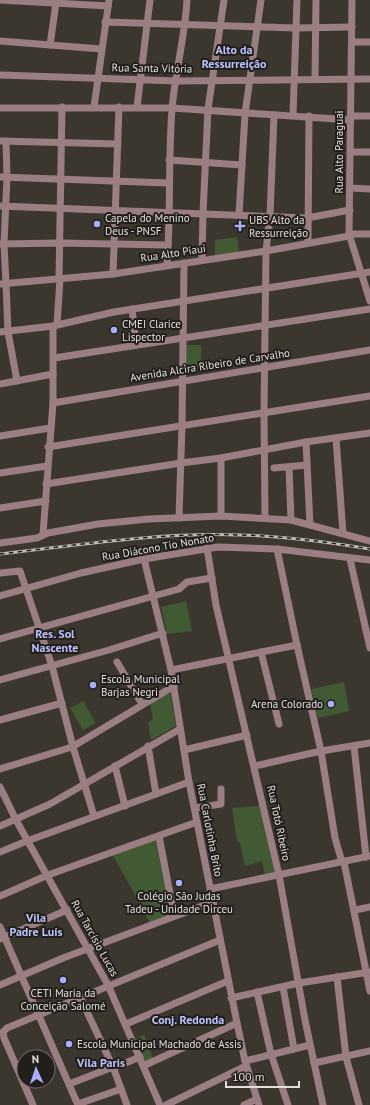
<svg xmlns="http://www.w3.org/2000/svg" width="370" height="1105" viewBox="0 0 370 1105" font-family="'PT Sans',sans-serif">
	<style>
		.green { fill: #415a34 }
		.lines { fill: none; stroke-linecap: round; stroke-linejoin: round }
		.minor { stroke: #9a7e82; stroke-width: 7 }
		.rail-casing { stroke: #bdb9b4; stroke-width: 3 }
		.rail { stroke: #211e1b; stroke-width: 1.5; stroke-dasharray: 4.5; stroke-linecap: butt }
		.poi-dot { fill: #a8b0fc; stroke: #211e1b; stroke-width: 1.5 }
		.labels { text-anchor: middle; stroke-width: 4; stroke-linejoin: round; paint-order: stroke }
		.street-label { font-size: 11px; fill: #e2dfda; stroke: #211e1b }
		.poi-label { font-size: 11px; fill: #e2dfda; stroke: #211e1b; text-anchor: start }
		.neighbourhood-label { font-size: 12px; font-weight: bold; fill: #bbc2fb; stroke: #211e1b }
	</style>
	<rect width="100%" height="100%" fill="#3b372f"/>
	<!-- green -->
	<g class="green">
		<polygon points="237,237 239,252 215,256 215,240"/>
		<rect x="186" y="345" width="15" height="24"/>
		<polygon points="186,601 192,631 167,634 161,607"/>
		<polygon points="344,682 349,711 318,718 311,689"/>
		<polygon points="170,692 176,726 151,740 148,723 153,719 150,703"/>
		<polygon points="83,701 96,723 83,730 70,708"/>
		<polygon points="260,806 275,873 265,875 262,861 245,866 240,842 237,842 232,808"/>
		<polygon points="157,839 171,915 150,923 113,855"/>
		<polygon points="144,1035 153,1058 144,1062 135,1039"/>
	</g>
	<g class="lines">
		<!-- minor -->
		<g class="minor">
			<polyline points="0,0 108,6"/>
			<polyline points="352,0 349,234 370,301"/>
			<polyline points="105,22 296,28 352,27"/>
			<polyline points="0,41 101,49"/>
			<polyline points="352,42 370,42"/>
			<polyline points="50,45 56,3"/>
			<polyline points="0,75 177,81 370,79"/>
			<polyline points="315,78 316,0"/>
			<polyline points="94,107 109,0"/>
			<polyline points="137,107 150,0"/>
			<polyline points="0,108 172,108 351,120"/>
			<polyline points="293,115 297,0"/>
			<polyline points="351,116 370,116"/>
			<polyline points="0,141 118,144"/>
			<polyline points="6,141 7,177 4,244 6,283 8,332 17,381"/>
			<polyline points="351,152 370,152"/>
			<polyline points="169,160 242,165"/>
			<polyline points="0,177 168,183"/>
			<polyline points="350,188 370,189"/>
			<polyline points="0,206 307,218 350,210"/>
			<polyline points="239,215 245,114 261,0"/>
			<polyline points="349,234 370,234"/>
			<polyline points="308,243 309,116"/>
			<polyline points="0,244 60,243 168,245"/>
			<polyline points="202,260 203,213 208,109 224,0"/>
			<path d="M167,265C171,213 168,161 172,109C175,73 185,37 187,0"/>
			<polyline points="113,274 119,107"/>
			<polyline points="59,279 62,107"/>
			<polyline points="0,284 113,274 266,251 349,236"/>
			<polyline points="132,309 136,345"/>
			<polyline points="57,325 60,279"/>
			<polyline points="0,332 53,326 114,312 370,272"/>
			<polyline points="54,358 370,309"/>
			<polyline points="0,384 53,374"/>
			<polyline points="53,403 370,350"/>
			<polyline points="0,436 50,428"/>
			<polyline points="336,438 343,533"/>
			<polyline points="306,442 310,525"/>
			<polyline points="48,447 370,396"/>
			<polyline points="289,467 291,520"/>
			<polyline points="274,468 307,465"/>
			<polyline points="0,473 47,466"/>
			<polyline points="46,484 181,463 221,458 306,442 370,433"/>
			<polyline points="0,508 46,501"/>
			<polyline points="221,516 221,458"/>
			<polyline points="179,518 182,425 184,263"/>
			<polyline points="265,518 264,413 266,251 270,216 274,115"/>
			<polyline points="43,534 53,403 53,326"/>
			<polyline points="0,543 37,538 48,533 98,524 149,519 221,516 291,520 370,541"/>
			<polyline points="207,548 216,605 279,875 305,1020 323,1105"/>
			<polyline points="277,549 297,645 321,751 335,838 342,862"/>
			<polyline points="144,559 171,670 189,782 237,1023 245,1061 259,1105"/>
			<polyline points="350,559 370,648"/>
			<polyline points="0,573 20,571 52,666 73,747 94,816"/>
			<polyline points="0,596 81,573 144,559 218,547 277,549 370,560"/>
			<polyline points="0,639 179,589 187,582 212,578"/>
			<polyline points="261,652 279,724"/>
			<polyline points="117,662 142,704"/>
			<polyline points="171,670 297,645"/>
			<polyline points="0,680 109,650 163,633"/>
			<polyline points="0,720 62,703"/>
			<polyline points="148,746 156,794"/>
			<polyline points="354,746 366,857"/>
			<polyline points="184,750 247,735"/>
			<polyline points="115,766 125,806"/>
			<polyline points="255,766 321,751 370,743"/>
			<polyline points="0,769 72,747 174,686"/>
			<polyline points="0,787 16,820 108,985 160,1105"/>
			<polyline points="195,808 221,804 221,789"/>
			<polyline points="0,826 50,804 180,729"/>
			<polyline points="159,836 174,915"/>
			<polyline points="0,852 27,841 189,782"/>
			<polyline points="344,862 370,991"/>
			<polyline points="210,889 370,856"/>
			<polyline points="0,896 48,875 197,822"/>
			<polyline points="355,910 370,907"/>
			<polyline points="0,927 78,1105"/>
			<polyline points="0,939 67,910"/>
			<polyline points="337,977 346,1057 359,1105"/>
			<polyline points="0,985 63,958 213,902"/>
			<polyline points="283,987 294,1049"/>
			<polyline points="257,992 271,1054 288,1105"/>
			<polyline points="80,997 113,1067 127,1105"/>
			<polyline points="231,998 299,983 370,972"/>
			<polyline points="126,1024 228,981"/>
			<polyline points="245,1061 310,1045"/>
			<polyline points="314,1063 370,1051"/>
			<polyline points="143,1066 237,1023"/>
			<polyline points="113,1068 140,1057"/>
			<polyline points="69,1084 113,1067"/>
			<polyline points="78,1104 121,1089"/>
			<polyline points="33,1105 4,1038 3,1032 7,1028 220,940"/>
			<polyline points="166,1105 246,1066"/>
			<polyline points="244,1105 257,1099"/>
		</g>
		<defs>
			<path id="rail" d="M0,554C79,545 160,532 240,535C284,536 327,542 370,549"/>
		</defs>
		<!-- rail casing -->
		<use href="#rail" class="rail-casing"/>
		<!-- rail -->
		<use href="#rail" class="rail"/>
	</g>
	<!-- markers -->
	<g class="poi-dot">
		<circle cx="97" cy="224" r="4"/>
		<path d="M238 220h4v4h4v4h-4v4h-4v-4h-4v-4h4z"/>
		<circle cx="114" cy="330" r="4"/>
		<circle cx="93" cy="685" r="4"/>
		<circle cx="331" cy="704" r="4"/>
		<circle cx="179" cy="883" r="4"/>
		<circle cx="63" cy="980" r="4"/>
		<circle cx="69" cy="1044" r="4"/>
	</g>
	<g class="labels">
		<!-- street labels -->
		<g class="street-label">
			<text transform="translate(152 68) rotate(1)" y="4">Rua Santa Vitória</text>
			<text transform="translate(339 152) rotate(-90)" y="4">Rua Alto Paraguai</text>
			<text transform="translate(173 253) rotate(-9)" y="4">Rua Alto Piauí</text>
			<text transform="translate(210 365) rotate(-9)" y="4">Avenida Alcira Ribeiro de Carvalho</text>
			<text transform="translate(158 547) rotate(-10)" y="4">Rua Diácono Tio Nonato</text>
			<text transform="translate(279 823) rotate(78)" y="4">Rua Totó Ribeiro</text>
			<text transform="translate(210 830) rotate(79)" y="4">Rua Carlotinha Brito</text>
			<text transform="translate(95 938) rotate(61)" y="4">Rua Tarcísio Lucas</text>
		</g>
		<!-- poi labels -->
		<g class="poi-label">
			<text x="105" y="222">Capela do Menino<tspan x="105" dy="13">Deus - PNSF</tspan></text>
			<text x="249" y="224">UBS Alto da<tspan x="249" dy="13">Ressurreição</tspan></text>
			<text x="122" y="328">CMEI Clarice<tspan x="122" dy="13">Lispector</tspan></text>
			<text x="101" y="683">Escola Municipal<tspan x="101" dy="13">Barjas Negri</tspan></text>
			<text x="323" y="708" text-anchor="end">Arena Colorado</text>
			<text x="179" y="900" text-anchor="middle">Colégio São Judas<tspan x="179" dy="13">Tadeu - Unidade Dirceu</tspan></text>
			<text x="63" y="997" text-anchor="middle">CETI Maria da<tspan x="63" dy="13">Conceição Salomé</tspan></text>
			<text x="77" y="1048">Escola Municipal Machado de Assis</text>
		</g>
		<!-- neighbourhood labels -->
		<g class="neighbourhood-label">
			<text x="234" y="54">Alto da<tspan x="234" dy="14">Ressurreição</tspan></text>
			<text x="55" y="638">Res. Sol<tspan x="55" dy="14">Nascente</tspan></text>
			<text x="36" y="922">Vila<tspan x="36" dy="14">Padre Luís</tspan></text>
			<text x="188" y="1024">Conj. Redonda</text>
			<text x="101" y="1067">Vila Paris</text>
		</g>
	</g>
	<!-- north arrow -->
	<g transform="translate(36 1069) rotate(357)"><circle r="19" fill="#211e1b" stroke="#6e6b67"/>
	<path d="M0-3L7 15L0 10L-7 15Z" fill="#a8b0fc"/>
	<text y="-6" font-size="11" font-weight="bold" text-anchor="middle" fill="#e2dfda">N</text>
	</g>
	<!-- scale -->
	<path d="M226 1081v6h73v-6" fill="none" stroke="#e2dfda" stroke-width="2"/>
	<text x="232" y="1081" font-size="12" fill="#e2dfda" stroke="#211e1b" stroke-width="3" paint-order="stroke">100 m</text>
</svg>
